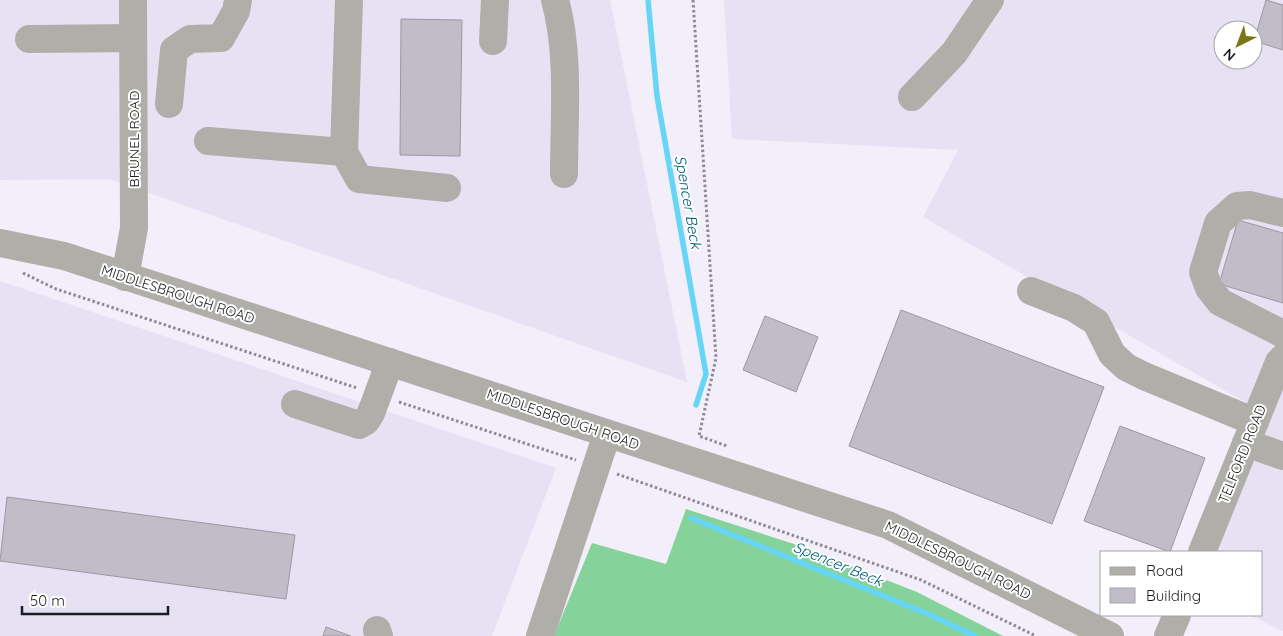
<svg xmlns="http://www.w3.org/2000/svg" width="1283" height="636" viewBox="0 0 1283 636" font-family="Quicksand,sans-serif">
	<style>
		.built { fill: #e7e1f4; fill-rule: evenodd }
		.forest { fill: #85d39b }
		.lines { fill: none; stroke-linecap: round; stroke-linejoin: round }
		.stream { stroke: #66d5f6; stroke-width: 5.5 }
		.building { fill: #c1bdc8; stroke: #9b97a2 }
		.path { stroke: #8d8a93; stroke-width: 3; stroke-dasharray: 2.5 2.5; stroke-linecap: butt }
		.minor { stroke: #b0aea9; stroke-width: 28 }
		.labels { text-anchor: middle; stroke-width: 4; stroke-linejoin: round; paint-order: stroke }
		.street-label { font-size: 14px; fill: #1d1c20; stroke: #fff }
		.water-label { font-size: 15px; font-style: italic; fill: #006278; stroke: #fff }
	</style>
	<rect width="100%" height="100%" fill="#f2eefa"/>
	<!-- built -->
	<g class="built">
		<polygon points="0,0 610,0 687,382 109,179 0,180"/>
		<path d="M724,0H1283V631L1249,615H1262V552H1213L1245,402L923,217L958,150L732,139ZM1223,30H1253V60H1223Z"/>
		<polygon points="0,281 556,468 492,636 0,636"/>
	</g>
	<!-- forest -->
	<polygon class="forest" points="686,509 794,544 917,592 1003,636 554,636 592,543 666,564"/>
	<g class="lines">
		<!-- stream -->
		<g class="stream">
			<polyline points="648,0 657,96 706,374 696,405"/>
			<polyline points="691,518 933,616 975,636"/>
		</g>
	</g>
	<!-- building -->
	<g class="building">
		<polygon points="1266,0 1283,5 1283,50 1254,41"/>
		<polygon points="401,19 462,20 460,156 400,155"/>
		<polygon points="1238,220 1283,233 1283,303 1219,284"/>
		<polygon points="901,310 1104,387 1052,524 849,446"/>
		<polygon points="765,316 818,337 796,392 743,370"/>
		<polygon points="1120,426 1205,458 1170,552 1084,521"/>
		<polygon points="7,497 295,535 286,599 0,561"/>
		<polygon points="326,627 351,636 323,636"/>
	</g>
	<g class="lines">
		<!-- path -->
		<g class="path">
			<polyline points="693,0 716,358 699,436 727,446"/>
			<polyline points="23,273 56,289 357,388"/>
			<polyline points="399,402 576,460"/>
			<polyline points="617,474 921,580 1036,636"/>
		</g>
		<!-- minor -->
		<g class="minor">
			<path d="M555,0C570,53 564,119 564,174"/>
			<polyline points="29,39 133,38"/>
			<polyline points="493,41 495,0"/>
			<polyline points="912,97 954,53 990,0"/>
			<polyline points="169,104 174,50 190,39 221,38 236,11 238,0"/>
			<polyline points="208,141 344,152 349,0"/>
			<polyline points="344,152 359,179 447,188"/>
			<polyline points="1283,213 1250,205 1237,206 1218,223 1203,272 1209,288 1220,302 1283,334"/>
			<polyline points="0,243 64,256 888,525 1110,636"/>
			<polyline points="125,277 134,228 133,0"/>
			<polyline points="1031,291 1074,308 1096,322 1112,354 1126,367 1144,376 1255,422"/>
			<polyline points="295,404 359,425 366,421 371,413 390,362"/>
			<polyline points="1246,443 1283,456"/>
			<polyline points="1202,552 1279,362 1283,358"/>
			<polyline points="377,630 379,636"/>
			<polyline points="540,636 607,434"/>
			<polyline points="1168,636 1177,615"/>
		</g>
	</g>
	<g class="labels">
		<!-- street labels -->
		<g class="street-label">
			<text transform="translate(134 139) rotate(-90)" y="5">BRUNEL ROAD</text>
			<text transform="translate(178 294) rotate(18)" y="5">MIDDLESBROUGH ROAD</text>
			<text transform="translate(563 419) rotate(19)" y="5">MIDDLESBROUGH ROAD</text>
			<text transform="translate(1242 454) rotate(-68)" y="5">TELFORD ROAD</text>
			<text transform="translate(958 560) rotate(26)" y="5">MIDDLESBROUGH ROAD</text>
		</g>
		<!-- water labels -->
		<g class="water-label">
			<text transform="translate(688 202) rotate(80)" y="5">Spencer Beck</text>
			<text transform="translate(838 564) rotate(22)" y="5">Spencer Beck</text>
		</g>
	</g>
	<!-- legend -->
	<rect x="1100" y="551" width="162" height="65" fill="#ffffff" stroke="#a5a4a6"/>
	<rect x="1110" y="567" width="25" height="8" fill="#b0aea9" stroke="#a5a4a6"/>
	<text x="1146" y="576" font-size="15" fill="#1d1c20">Road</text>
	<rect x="1110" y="588" width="25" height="15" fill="#c1bdc8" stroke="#a5a4a6"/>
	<text x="1146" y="601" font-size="15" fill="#1d1c20">Building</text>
	<!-- north arrow -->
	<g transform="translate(1238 45) rotate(222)"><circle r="24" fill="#ffffff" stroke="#a5a4a6"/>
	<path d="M0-4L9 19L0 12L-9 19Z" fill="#7d7519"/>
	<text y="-8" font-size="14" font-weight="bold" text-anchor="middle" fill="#1d1c20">N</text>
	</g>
	<!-- scale -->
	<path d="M22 606v8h146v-8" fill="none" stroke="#1d1c20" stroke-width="2.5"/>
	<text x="30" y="606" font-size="15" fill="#1d1c20" stroke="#ffffff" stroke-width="4" paint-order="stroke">50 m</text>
</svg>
